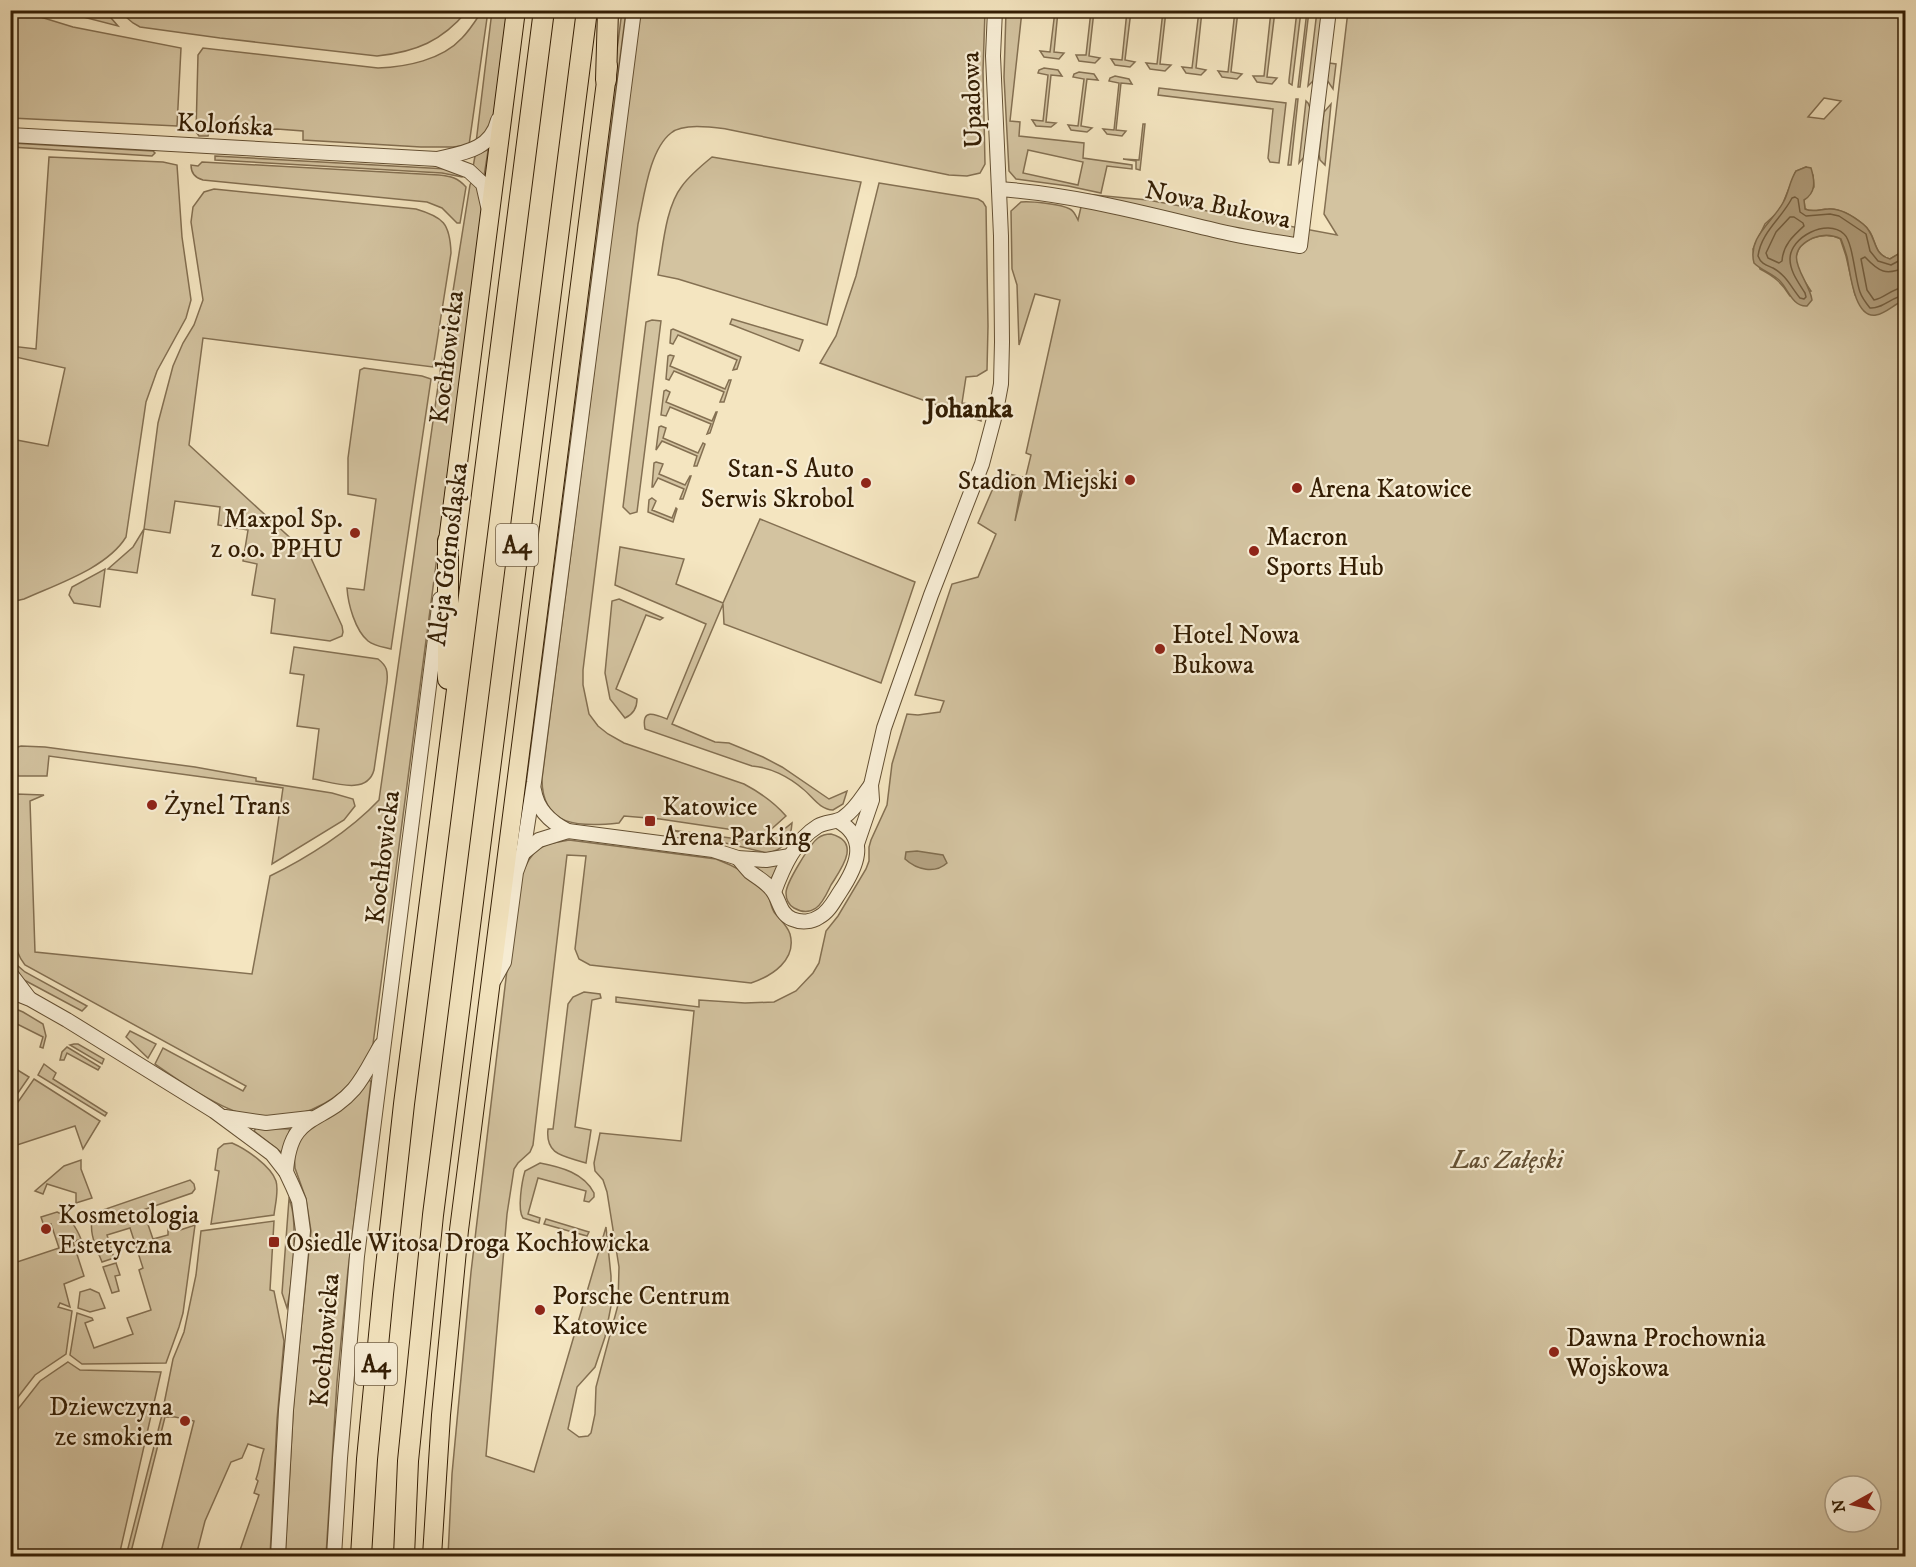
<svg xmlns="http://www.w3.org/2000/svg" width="1916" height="1567" viewBox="0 0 1916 1567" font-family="'IM FELL DW Pica',serif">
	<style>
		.green { fill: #d3c3a0; stroke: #847052; stroke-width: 1.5; fill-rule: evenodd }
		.water { fill: #b3a180; stroke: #806d4e; stroke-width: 1.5 }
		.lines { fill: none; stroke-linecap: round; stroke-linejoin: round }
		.shore { stroke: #746042; stroke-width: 1.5 }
		.minor-casing { stroke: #645033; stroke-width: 16 }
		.major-casing { stroke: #341e04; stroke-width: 20 }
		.highway-casing { stroke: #341e04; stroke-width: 22 }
		.minor { stroke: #f8eed6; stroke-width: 14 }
		.major { stroke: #f4e5c0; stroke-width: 18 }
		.highway { stroke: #f4e5c0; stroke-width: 20 }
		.poi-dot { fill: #8f2418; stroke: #f8eed6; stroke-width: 2 }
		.labels { text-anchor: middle; stroke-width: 4.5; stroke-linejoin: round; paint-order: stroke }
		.shield { fill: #f8eed6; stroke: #6f5c43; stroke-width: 1.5 }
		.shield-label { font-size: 24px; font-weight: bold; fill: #341e04 }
		.street-label { font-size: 26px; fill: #341e04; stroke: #f8eed6 }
		.poi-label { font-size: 26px; fill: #341e04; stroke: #f8eed6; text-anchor: start }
		.park-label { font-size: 26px; font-style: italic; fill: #645033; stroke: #f8eed6 }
		.neighbourhood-label { font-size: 27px; font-weight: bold; fill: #341e04; stroke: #f8eed6 }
	</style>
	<rect width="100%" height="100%" fill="#f4e5c0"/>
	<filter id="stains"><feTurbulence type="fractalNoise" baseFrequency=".00333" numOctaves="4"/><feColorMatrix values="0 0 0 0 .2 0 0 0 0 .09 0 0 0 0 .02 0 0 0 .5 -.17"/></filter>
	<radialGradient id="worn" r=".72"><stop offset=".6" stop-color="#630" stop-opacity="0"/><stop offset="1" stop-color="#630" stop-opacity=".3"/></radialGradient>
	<!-- green -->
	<g class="green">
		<polygon points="10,11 21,11 73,27 181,48 177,126 11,118"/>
		<polygon points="60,11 105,11 118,26"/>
		<path d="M119,11H467C442,41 416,52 377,56L220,38L140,27L133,23Z"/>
		<path d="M482,11H486L487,18L469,145L453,147H421L303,140V131L277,129L209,132L208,136H199L196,132L198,55L203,48L378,68C406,67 442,60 462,38C470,30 476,20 482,11Z"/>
		<polygon points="492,11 508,11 494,117 488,132 476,143"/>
		<polygon points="622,11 626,11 529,770 525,770"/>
		<path d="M640,11H985L983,71L985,164L980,173L967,176L949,175L726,129C711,127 683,123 671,133C649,150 644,198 638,224L583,670V685L589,714L598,726L608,734L624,743L744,784C761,793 774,802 786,816L767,833L761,834L660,819L624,816L619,823C581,827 542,828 542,779Z"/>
		<path d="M1006,11H1022L1010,121L1020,122L1019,136L1084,143L1083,158L1132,165V169L1107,166L1101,193L1068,186L1016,179L1009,171L1004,77ZM1028,150L1083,162L1078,185L1023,173Z"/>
		<polygon points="1055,11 1058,11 1054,52 1064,53 1059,59 1044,57 1040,51 1050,52"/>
		<polygon points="1091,11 1094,11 1089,56 1100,58 1095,63 1079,61 1076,55 1086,55"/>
		<polygon points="1127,11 1131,11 1125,60 1135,62 1130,67 1115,65 1111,59 1122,60"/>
		<polygon points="1163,11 1166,11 1160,64 1171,65 1165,71 1150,69 1146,63 1157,64"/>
		<polygon points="1199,11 1202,11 1196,68 1206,70 1201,75 1186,73 1182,67 1192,68"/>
		<polygon points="1235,11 1238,11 1231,72 1242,74 1237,79 1222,77 1218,71 1228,72"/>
		<polygon points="1271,11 1275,11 1267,77 1277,78 1272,84 1257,82 1253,76 1264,76"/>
		<polygon points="1297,11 1301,11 1292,85 1289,83 1289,80"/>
		<polygon points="1307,11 1309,11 1300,87 1298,87"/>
		<polygon points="1317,11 1323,11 1315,79 1308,86"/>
		<path d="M1348,11H1905V250L1890,259C1871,254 1878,235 1863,224C1853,216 1841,208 1828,209C1820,209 1813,213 1805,209L1804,200L1814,187L1813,175L1806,167L1796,171L1783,203L1778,212L1765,224L1753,249L1760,269C1774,276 1782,283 1790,296L1811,291C1805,282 1797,271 1796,260C1796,238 1825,231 1840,238L1846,256L1855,295L1874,315C1885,311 1894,303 1905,300V1556H448L452,1474L471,1272L514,911C519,889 521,855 546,845C553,842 562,842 569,840L716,859C729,864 758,877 766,890C770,897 770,905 774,912C779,919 787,925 790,934C797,960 772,976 751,983L590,965L579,959L575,949L586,856L567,855L533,1145L530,1152L518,1163L514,1169L507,1214L486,1456L534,1472L606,1227L611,1276V1306L605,1337L595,1367L577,1387L568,1429L579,1437L588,1436L591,1433L595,1414L596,1387L618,1305L619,1267L607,1192L603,1180L595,1171L594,1163L600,1133L681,1141L694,1011L616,1002V997L699,1007V1000L745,1003L774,1002L796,991L813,973L819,963L826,931L838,916L866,869L869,861V847L871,840L887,805L892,764L907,714L918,715L940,712L944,701L915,695L952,584L978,577L996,534L978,523L1000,472L1023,477L1015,521L1031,455L1026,453L1060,300L1035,294L1019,345L1017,285L1012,269L1011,211L1021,202C1030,201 1061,204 1070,209C1074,211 1076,216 1078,220L1084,194L1148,200L1337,235L1324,214ZM1824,98L1841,101L1824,119L1808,117ZM1835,1486H1871V1522H1835Z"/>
		<polygon points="1329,63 1336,64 1333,89 1327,80"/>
		<polygon points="1044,68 1058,70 1062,76 1051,75 1046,122 1056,123 1051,127 1036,126 1032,120 1043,121 1048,75 1038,73 1039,70"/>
		<polygon points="1079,72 1094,74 1098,80 1087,79 1081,126 1092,128 1087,132 1071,130 1068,125 1078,126 1084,79 1073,77 1074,74"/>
		<polygon points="1115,76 1129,79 1132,84 1121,83 1116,130 1126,131 1122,136 1107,134 1103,129 1114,130 1119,83 1109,81 1110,78"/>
		<polygon points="1159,88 1286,103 1279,163 1270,162 1268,158 1273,109 1158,95"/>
		<polygon points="1296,99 1298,99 1291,165 1288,165"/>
		<polygon points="1306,101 1308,103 1311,110 1305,156 1299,163"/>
		<polygon points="1331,104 1325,165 1320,160 1319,154 1324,112"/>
		<polygon points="1143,124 1145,124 1140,170 1136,169 1136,161 1123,159 1139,160"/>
		<polygon points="11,143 153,151 155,153 152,156 11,147"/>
		<polygon points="486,150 488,151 484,176 473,167 475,156"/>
		<polygon points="215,156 447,169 465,175 462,177 442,173 215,160"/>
		<path d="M49,157L163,162L177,165L182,237L191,300L186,318L157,371L146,402L126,537C107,568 57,584 24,599L11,602V439L48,446L65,368L11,356V346L36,349Z"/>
		<path d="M712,157L861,182L827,325L678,279L658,275C663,248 665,208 682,186C690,175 701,166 712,157Z"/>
		<path d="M202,162L439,175C451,176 458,178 466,187L460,223H457L442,208L427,202L203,180C195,178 191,173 191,165L198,166Z"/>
		<path d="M472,181L480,192L483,207L373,1044C355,1097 303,1126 248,1115C221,1110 178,1080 155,1064L163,1048L243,1091L246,1086L25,965C7,943 14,908 14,882L11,877V804L16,794L44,795L30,801L35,952L252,974L270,876C307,858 350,831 379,800L440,372L470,185Z"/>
		<polygon points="879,183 978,199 983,202 986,207 988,326 987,370 977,376 966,377 962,403 982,406 981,421 820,363 836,336 856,276"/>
		<path d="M214,189L416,209C443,217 450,223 451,253L433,367L203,338L189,445L310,556L342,626L343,632L342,636L330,641L271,633L275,599L252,595L257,564L243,561L248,530L218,525L220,507L175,501L170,533L144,529L137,573L108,569L133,547L144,529L158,423L173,366L183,343L194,325L203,300L191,222L193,207L204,192Z"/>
		<polygon points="732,319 803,340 799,351 730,324"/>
		<polygon points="652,320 661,321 637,512 630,514 623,507 646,322"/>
		<polygon points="673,329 741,357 737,369 733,370 737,360 678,335 673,344 670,343 671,330"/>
		<polygon points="670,355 674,356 670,366 725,389 729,380 731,380 724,402 720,402 724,392 674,371 669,380 666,379 668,356"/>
		<path d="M364,368L422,376L431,379L391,649C383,647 374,646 368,641C355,630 348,604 347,588L364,590L376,499L348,494V458L360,370Z"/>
		<polygon points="666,390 670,392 666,402 712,421 716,412 717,412 710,433 707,434 711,424 670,407 666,416 661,415 664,391"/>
		<polygon points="661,426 666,428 663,438 698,453 703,443 705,444 697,466 694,466 697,456 662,441 656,450 659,427"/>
		<polygon points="656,462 663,464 659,474 685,485 690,476 691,476 683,499 680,499 684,489 658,478 653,487 652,487 654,463"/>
		<polygon points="652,498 656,501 652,510 672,518 676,508 677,509 673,522 648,512 649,500"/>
		<path d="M760,519L915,582L881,683L724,624L723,604L672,724L715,742L729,743L763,757L782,767L829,799L847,791L843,804L833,810C819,809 813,797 803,789C789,777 770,767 752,766L645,729C641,708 655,714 667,719L706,624L615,585L620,547L684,559L676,584L723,603Z"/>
		<polygon points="105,569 100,607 74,603 69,595 72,587"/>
		<path d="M619,599L663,618L660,620L646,615L616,689L637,699C637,708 634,714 625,718L610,699L605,673L612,601Z"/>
		<path d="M294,647L378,659C387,666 388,671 387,682L374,770C367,796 332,782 313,779L319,729L297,726L304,675L290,673Z"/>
		<polygon points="21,746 45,747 195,767 256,778 256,781 332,793 353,799 355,806 344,820 272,864 283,788 49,756 47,776 18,776 11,749"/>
		<path d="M792,823C791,840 784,850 767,853L671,830L767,843Z"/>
		<path d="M831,834C862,842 841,869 831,885C827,893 823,903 816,908C809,913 801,912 794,908C789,905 786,899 786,893C786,883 810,844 818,838C822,835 826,834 831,834Z"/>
		<polygon points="751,864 777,865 778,867 771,879 752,867"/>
		<polygon points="11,965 18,966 25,972 87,1006 82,1011 26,981 20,977"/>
		<path d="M584,992L600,994L601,998L592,1000L575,1127L591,1130L586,1163C565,1156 545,1156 548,1129H553L568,1004L573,997Z"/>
		<polygon points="11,1007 23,1012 43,1024 46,1036 43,1048 40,1047 43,1037 11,1021"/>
		<polygon points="130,1031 156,1044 148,1058 126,1037"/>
		<polygon points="74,1044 78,1044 104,1059 102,1064 70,1045"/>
		<polygon points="67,1047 100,1067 98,1070 67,1053 64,1060 60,1060 62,1052"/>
		<polygon points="44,1064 56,1073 53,1079 107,1113 105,1116 38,1075"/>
		<polygon points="11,1066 29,1077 11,1103"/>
		<polygon points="34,1079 100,1121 83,1149 75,1126 11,1147 11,1112"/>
		<polygon points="369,1079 371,1082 348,1270 337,1382 326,1556 285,1556 294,1396 311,1231 306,1199 295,1168 294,1151 302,1133 354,1097"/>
		<polygon points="256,1128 290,1129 283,1151 281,1152 254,1131"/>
		<path d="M232,1143C246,1149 271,1166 276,1181C279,1191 275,1205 274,1215L211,1224L219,1171L215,1170L218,1149L224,1144Z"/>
		<polygon points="81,1160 81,1169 92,1198 76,1203 76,1193 47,1184 43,1194 35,1191 64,1166"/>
		<path d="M540,1163C561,1167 584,1173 594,1193V1197L589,1202L584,1201L586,1191L538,1178L528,1214L540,1218L539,1223L523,1218C517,1210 522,1181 525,1171Z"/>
		<path d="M190,1180L194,1184L195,1189L192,1193L143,1210L153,1239L168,1235V1227L173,1225L177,1231L195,1225L183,1313L179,1327L166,1363L82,1364L70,1355L77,1313L92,1318L93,1320L85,1323L94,1348L133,1334L127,1318L151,1310L139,1270L143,1268L130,1228L107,1235L114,1258L102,1262C96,1247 87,1230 94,1213Z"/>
		<path d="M289,1199C299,1220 292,1284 287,1308L282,1293Z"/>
		<path d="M57,1212C70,1217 76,1227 81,1239L73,1242L84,1276L64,1284L70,1307L60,1303L58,1307L72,1311L66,1354L35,1375L11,1406L10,1303L13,1304V1299L11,1297V1264L59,1248L51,1224L44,1226L41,1217Z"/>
		<polygon points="546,1219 589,1232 587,1236 544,1224"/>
		<path d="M274,1221L270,1290L274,1291L284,1341L277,1420L270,1556H238L259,1495L254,1493L258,1481L256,1479C260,1469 260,1460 264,1449L248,1444L242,1458L231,1462L205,1521L196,1556H160L194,1421L175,1417H165L130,1556H126L161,1419L173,1359L184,1332L196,1275L201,1231Z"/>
		<polygon points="116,1263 120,1275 115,1276 119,1291 112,1293 103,1267"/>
		<polygon points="90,1289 99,1293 105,1308 90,1312 78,1308 80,1292"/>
		<polygon points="68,1362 80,1370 161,1372 119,1556 11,1556 11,1418 40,1381"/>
	</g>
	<!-- water -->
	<g class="water">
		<path d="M1806,167L1811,168C1815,181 1816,193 1804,200L1805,209C1813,213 1820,209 1829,209C1841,208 1853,216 1863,224C1878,236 1871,254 1890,259L1905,250V300C1895,303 1887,313 1876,315C1854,319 1850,271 1847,257C1845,250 1843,244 1841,239C1831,234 1823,234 1813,238C1778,254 1809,278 1812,300L1807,306C1792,307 1788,288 1779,280C1771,273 1761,270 1754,263C1747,237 1774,221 1784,201C1789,191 1790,180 1796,171Z"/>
		<path d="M917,851L943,855L947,863C935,874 917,870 905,859L906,852Z"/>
	</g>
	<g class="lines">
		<!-- shore -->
		<g class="shore">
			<path d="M1790,217H1794L1803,223L1804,226C1793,236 1783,245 1782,261L1779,263L1768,258L1766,253L1776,232Z"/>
			<path d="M1906,257L1891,265L1878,261L1870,251L1866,234L1839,216L1830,214L1806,216L1800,212L1798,199L1795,197L1792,198C1782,218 1761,232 1758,256C1761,264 1766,265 1773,268C1786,275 1791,287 1800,298L1804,299L1806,297L1805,293C1799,283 1790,272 1790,259C1790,237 1827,218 1844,234C1853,242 1855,279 1860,292C1862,298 1866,303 1870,308C1883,309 1892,296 1906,295"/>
			<path d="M1906,267C1886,276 1879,272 1865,257L1861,259L1867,290L1874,300C1885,298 1892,288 1906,287"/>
		</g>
		<defs>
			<g id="minor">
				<path d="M10,135L437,159C463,153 491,150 498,120"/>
				<polyline points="437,159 469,171 483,184 488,206"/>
				<path d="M999,189C1072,194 1143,213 1214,230C1242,237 1271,241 1300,246L1329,10"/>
				<path d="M534,790C537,810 552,823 568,831L713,850L738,858L766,860L790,856"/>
				<polyline points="857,844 872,800 871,785 884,728 931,595 982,464 996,411 1001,384 1002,342 1001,236 993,56 995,10"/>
				<polyline points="523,853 539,840 568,831"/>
				<path d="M738,858C742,863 746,868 750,872C758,878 766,882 772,890C780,900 779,913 792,919C801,923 812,922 819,917C829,912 834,901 840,892C856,868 870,839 838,821"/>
				<path d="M774,892C783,868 795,840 818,826C826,821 837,823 844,817C856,809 863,795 871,785"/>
				<polyline points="10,973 29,998"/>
				<polyline points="494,980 504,962 516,872 523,853 534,782 634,10"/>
				<polyline points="10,991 30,999 67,1020 214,1111 272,1154 286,1172 293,1187 299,1201 303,1231 286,1410 278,1556"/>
				<polyline points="225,1117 266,1123 310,1118"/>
				<path d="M286,1172C290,1110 322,1126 354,1089C365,1076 372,1060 381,1045"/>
				<polyline points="334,1556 340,1458 357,1256 440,599"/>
			</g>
			<g id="major">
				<polyline points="448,541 516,10"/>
				<polyline points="432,1556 441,1415 459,1230 608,66"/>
			</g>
			<g id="highway">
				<polyline points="606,80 608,10"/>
				<polyline points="448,541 448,679"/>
				<polyline points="361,1556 367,1459 383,1294 404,1104 544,10"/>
				<polyline points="404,1556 408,1461 433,1215 587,10"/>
			</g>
		</defs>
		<!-- minor casing -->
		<use href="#minor" class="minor-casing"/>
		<!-- major casing -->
		<use href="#major" class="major-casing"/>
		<!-- highway casing -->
		<use href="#highway" class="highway-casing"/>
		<!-- minor -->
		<use href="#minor" class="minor"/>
		<!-- major -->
		<use href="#major" class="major"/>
		<!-- highway -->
		<use href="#highway" class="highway"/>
	</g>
	<!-- markers -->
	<g class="poi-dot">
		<circle cx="1130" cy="480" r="6"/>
		<circle cx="866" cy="483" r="6"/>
		<circle cx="1297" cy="488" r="6"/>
		<circle cx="355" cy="533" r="6"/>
		<circle cx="1254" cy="551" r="6"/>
		<circle cx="1160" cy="649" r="6"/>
		<circle cx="152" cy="805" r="6"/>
		<rect x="644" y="815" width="12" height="12" rx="3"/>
		<circle cx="46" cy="1229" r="6"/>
		<rect x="268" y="1236" width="12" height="12" rx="3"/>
		<circle cx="540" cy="1310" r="6"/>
		<circle cx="1554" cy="1352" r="6"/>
		<circle cx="185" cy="1421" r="6"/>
	</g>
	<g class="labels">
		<!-- shield labels -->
		<g class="shield">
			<rect x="496" y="524" width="42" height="42" rx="4.5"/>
			<rect x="355" y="1343" width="42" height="42" rx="4.5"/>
		</g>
		<g class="shield-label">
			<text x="517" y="553">A4</text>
			<text x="376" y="1372">A4</text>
		</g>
		<!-- street labels -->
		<g class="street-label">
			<text transform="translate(971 100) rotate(-92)" y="9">Upadowa</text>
			<text transform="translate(225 124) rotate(3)" y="9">Kolońska</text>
			<text transform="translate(1218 204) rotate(12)" y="9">Nowa Bukowa</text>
			<text transform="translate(446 357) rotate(-83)" y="9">Kochłowicka</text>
			<text transform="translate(447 554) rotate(-83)" y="9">Aleja Górnośląska</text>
			<text transform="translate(382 857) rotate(-83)" y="9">Kochłowicka</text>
			<text transform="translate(324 1340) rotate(-85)" y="9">Kochłowicka</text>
		</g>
		<!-- poi labels -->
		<g class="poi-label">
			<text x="854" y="477" text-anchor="end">Stan-S Auto<tspan x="854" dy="30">Serwis Skrobol</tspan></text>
			<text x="1118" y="489" text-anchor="end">Stadion Miejski</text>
			<text x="1309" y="497">Arena Katowice</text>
			<text x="343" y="527" text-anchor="end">Maxpol Sp.<tspan x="343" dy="30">z o.o. PPHU</tspan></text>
			<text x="1266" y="545">Macron<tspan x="1266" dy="30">Sports Hub</tspan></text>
			<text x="1172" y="643">Hotel Nowa<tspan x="1172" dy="30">Bukowa</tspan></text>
			<text x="164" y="814">Żynel Trans</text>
			<text x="662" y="815">Katowice<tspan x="662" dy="30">Arena Parking</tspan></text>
			<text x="58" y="1223">Kosmetologia<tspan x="58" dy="30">Estetyczna</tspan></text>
			<text x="286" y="1251">Osiedle Witosa Droga Kochłowicka</text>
			<text x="552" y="1304">Porsche Centrum<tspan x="552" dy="30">Katowice</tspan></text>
			<text x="1566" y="1346">Dawna Prochownia<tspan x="1566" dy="30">Wojskowa</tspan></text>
			<text x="173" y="1415" text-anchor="end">Dziewczyna<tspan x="173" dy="30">ze smokiem</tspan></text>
		</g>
		<!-- park labels -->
		<g class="park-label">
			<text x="1507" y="1168">Las Załęski</text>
		</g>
		<!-- neighbourhood labels -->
		<g class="neighbourhood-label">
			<text x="969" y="417">Johanka</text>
		</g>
	</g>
	<!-- margin -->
	<rect width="1916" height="1567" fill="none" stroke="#f4e5c0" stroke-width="36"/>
	<rect x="12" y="12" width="1892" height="1543" fill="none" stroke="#341e04" stroke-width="3"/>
	<rect x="18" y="18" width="1880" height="1531" fill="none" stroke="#341e04" stroke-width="1.5"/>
	<!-- north arrow -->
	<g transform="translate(1853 1504) rotate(262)"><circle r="28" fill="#f8eed6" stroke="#aa9b82" stroke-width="1.5"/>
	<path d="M0-4.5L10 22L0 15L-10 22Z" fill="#8f2418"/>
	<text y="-9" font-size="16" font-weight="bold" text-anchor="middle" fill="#341e04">N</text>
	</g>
	<rect width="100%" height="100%" filter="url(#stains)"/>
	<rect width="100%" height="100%" fill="url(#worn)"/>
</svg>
